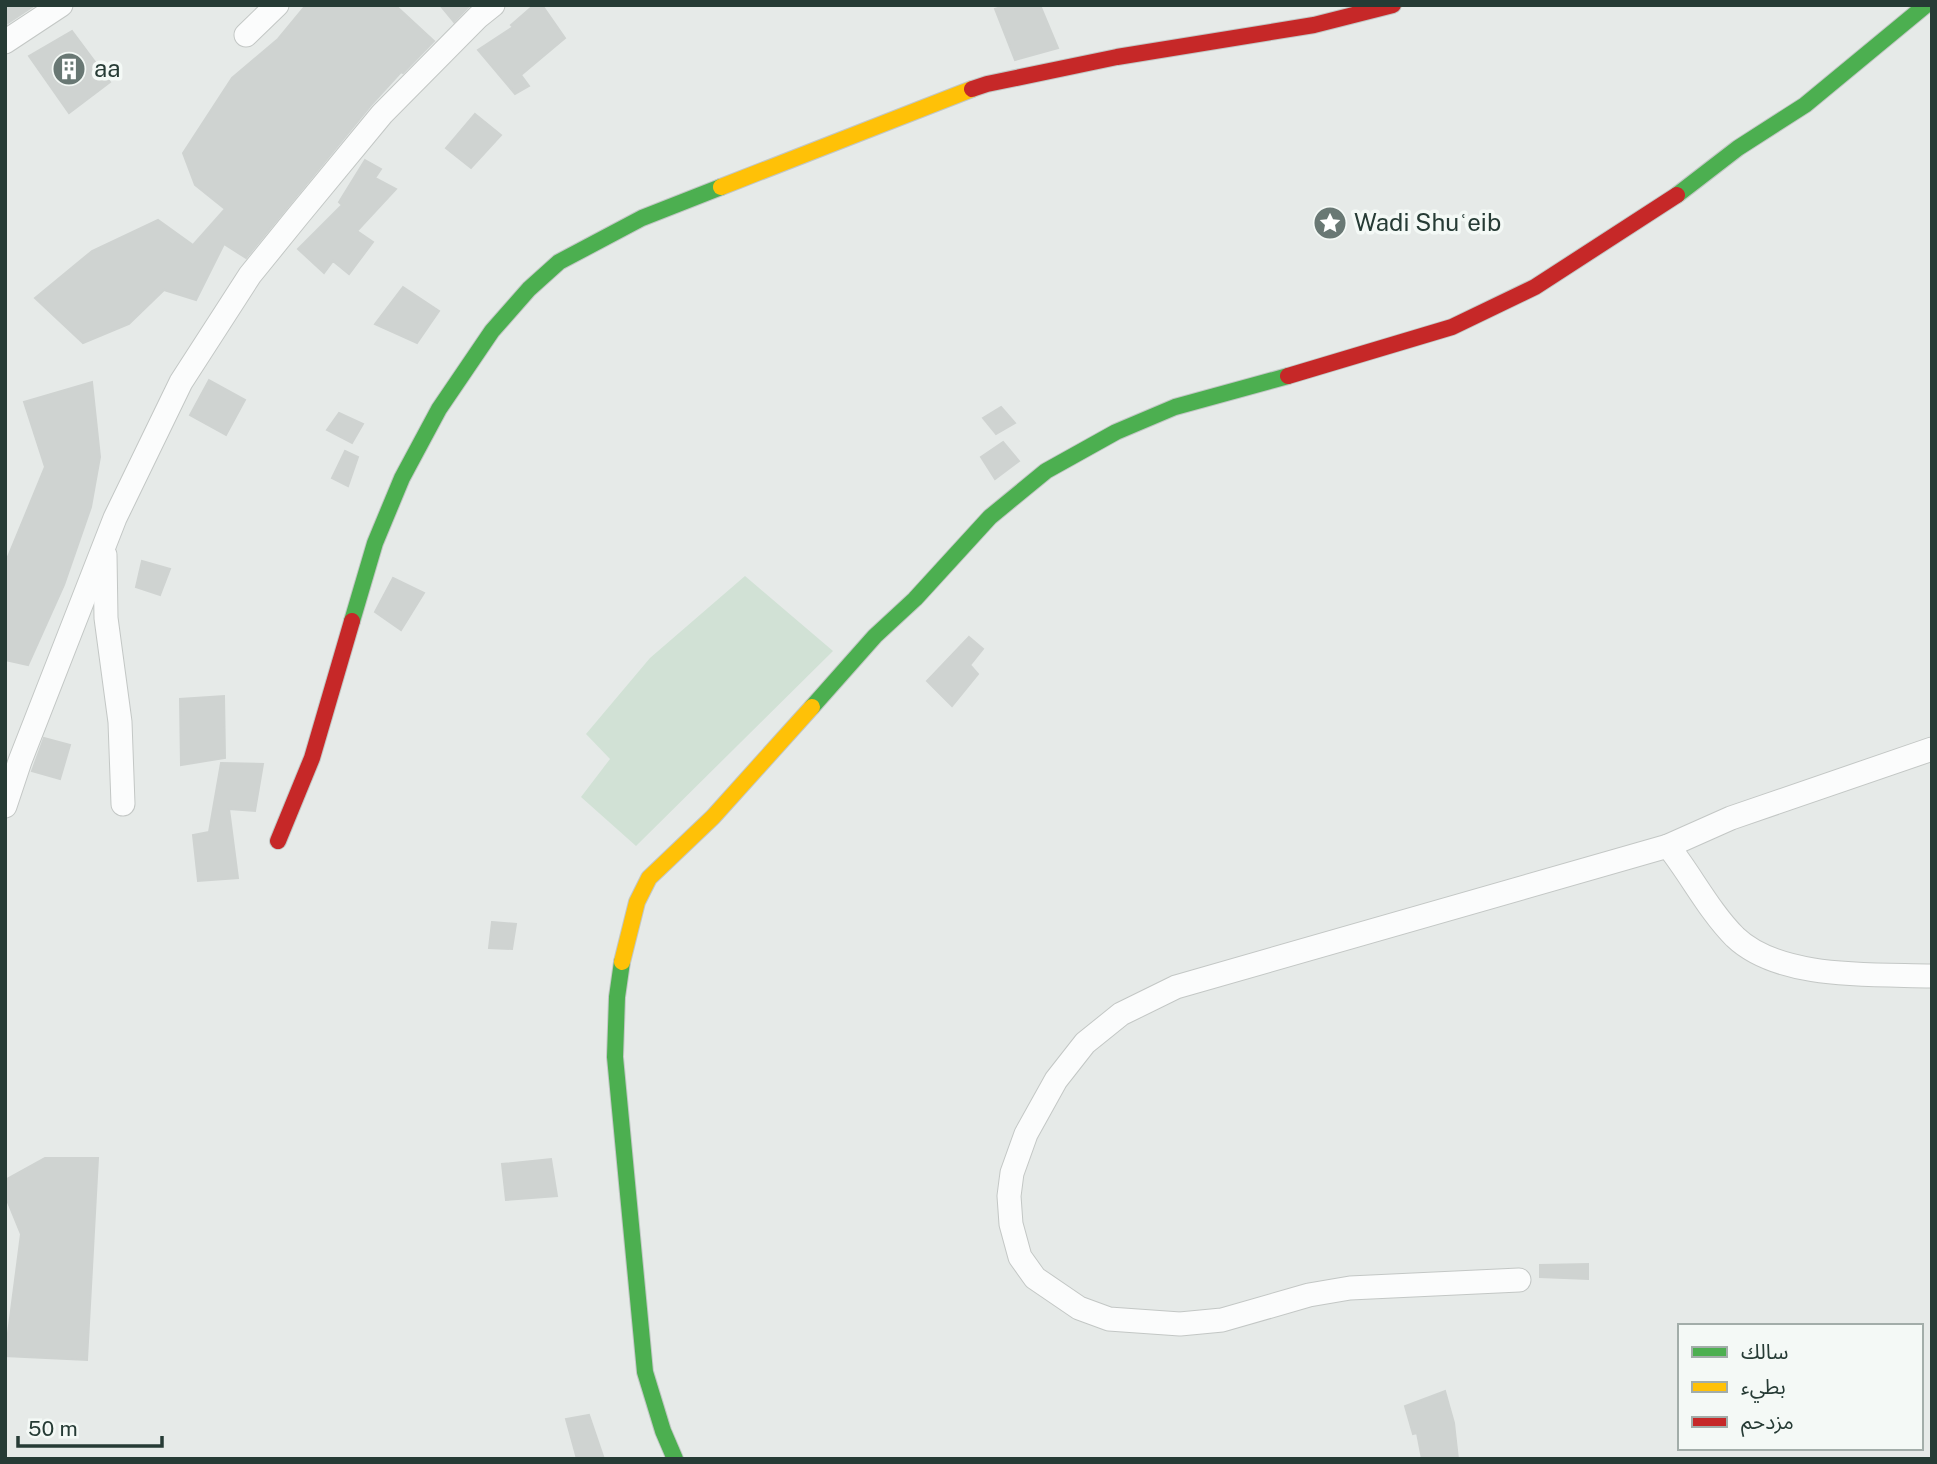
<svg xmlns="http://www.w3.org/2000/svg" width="1937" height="1464" viewBox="0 0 1937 1464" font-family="'Public Sans','Noto Sans Arabic',sans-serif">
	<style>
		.green { fill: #d1e1d5 }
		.building { fill: #cfd3d1; stroke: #cfd3d1; stroke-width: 2 }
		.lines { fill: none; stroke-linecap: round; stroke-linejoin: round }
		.street-casing { stroke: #c3c7c5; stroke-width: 25 }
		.fast-casing { stroke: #c2c7c5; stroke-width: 18 }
		.slow-casing { stroke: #c2c7c5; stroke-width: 18 }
		.jam-casing { stroke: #c2c7c5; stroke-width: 18 }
		.street { stroke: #fbfcfc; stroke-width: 23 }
		.fast { stroke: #4caf50; stroke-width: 16 }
		.slow { stroke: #ffc107; stroke-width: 16 }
		.jam { stroke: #c62828; stroke-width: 16 }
		.labels { text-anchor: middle; stroke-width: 7; stroke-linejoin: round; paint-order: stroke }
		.poi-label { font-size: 24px; fill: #263b35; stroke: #f4f9f6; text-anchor: start }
	</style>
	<rect width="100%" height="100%" fill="#e6eae8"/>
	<!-- green -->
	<polygon class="green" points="745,576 833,651 636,846 581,797 610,759 586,734 650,658"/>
	<!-- building -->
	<g class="building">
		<polygon points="5,5 35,5 5,25"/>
		<polygon points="306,5 395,5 434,41 403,73 401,72 371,105 246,258 224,244 196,300 164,290 129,324 83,343 35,298 92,251 158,220 193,245 225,209 195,185 183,153 232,78 278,39"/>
		<polygon points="440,5 470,5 454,22"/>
		<polygon points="534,5 542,5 565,38 521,75 529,86 515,94 478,50 513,27 511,25"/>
		<polygon points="1008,5 1040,5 1058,48 1015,60 995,9"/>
		<polygon points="72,31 110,82 69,113 29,56"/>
		<polygon points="475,114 501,135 471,168 446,148"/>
		<polygon points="365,160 381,169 375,178 396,189 357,231 373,242 349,274 333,261 324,273 298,249 342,205 339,202"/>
		<polygon points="403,287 439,311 417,343 375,324"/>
		<polygon points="209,380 245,400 226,435 190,415"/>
		<polygon points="92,382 100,457 91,507 64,585 28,665 5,660 5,564 45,467 24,402"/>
		<polygon points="1001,407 1015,423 996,434 983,418"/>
		<polygon points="339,413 363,424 352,443 327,430"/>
		<polygon points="1003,442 1019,461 995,479 981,457"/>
		<polygon points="345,451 358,457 348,486 332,478"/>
		<polygon points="142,561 170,569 160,595 136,587"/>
		<polygon points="393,578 424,593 401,630 375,612"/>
		<polygon points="969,637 983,649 970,665 978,674 952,706 927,681"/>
		<polygon points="224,696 225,758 181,765 180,699"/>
		<polygon points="44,738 70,745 60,779 32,771"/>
		<polygon points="221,763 263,764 255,811 229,809 238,878 198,881 193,835 209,832"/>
		<polygon points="492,922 516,924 512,949 489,948"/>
		<polygon points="45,1158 98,1158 87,1360 5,1356 21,1234 5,1195 5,1180"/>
		<polygon points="551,1159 557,1196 506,1200 502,1164"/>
		<polygon points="1588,1264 1588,1279 1540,1277 1540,1265"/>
		<polygon points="1445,1391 1454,1423 1458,1459 1422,1459 1417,1433 1413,1434 1405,1406"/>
		<polygon points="589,1415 604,1459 577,1459 566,1419"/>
	</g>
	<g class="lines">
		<defs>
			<g id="street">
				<polyline points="246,35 277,5"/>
				<polyline points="5,42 61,5"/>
				<polyline points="105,555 106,618 120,722 123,804"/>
				<path d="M1932,749L1731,818L1668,846C1691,875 1709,911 1735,937C1780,980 1873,974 1932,976"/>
				<polyline points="5,806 20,761 115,518 181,382 250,275 297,217 382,114 478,17 493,5"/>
				<polyline points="1519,1280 1350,1288 1309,1295 1222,1320 1180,1324 1109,1319 1079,1308 1035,1278 1020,1257 1011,1224 1009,1196 1012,1173 1026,1134 1056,1080 1085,1043 1121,1014 1176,987 1668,846"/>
			</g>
			<g id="fast">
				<polyline points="1677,195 1738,148 1805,105 1926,5"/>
				<polyline points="352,621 375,543 402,478 439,409 492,331 529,289 559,262 642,218 721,187"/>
				<polyline points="812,707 875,636 915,599 990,517 1046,471 1116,432 1175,407 1288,376"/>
				<polyline points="622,962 617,997 615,1057 645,1372 663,1431 675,1459"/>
			</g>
			<g id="slow">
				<polyline points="721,187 972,89"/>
				<polyline points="622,962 637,902 649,878 713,817 812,707"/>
			</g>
			<g id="jam">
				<polyline points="972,89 987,84 1117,57 1314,25 1393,5"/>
				<polyline points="1288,376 1452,327 1535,287 1677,195"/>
				<polyline points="278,841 312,758 352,621"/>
			</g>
		</defs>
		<!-- street casing -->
		<use href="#street" class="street-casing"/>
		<!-- fast casing -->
		<use href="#fast" class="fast-casing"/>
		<!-- slow casing -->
		<use href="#slow" class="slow-casing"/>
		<!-- jam casing -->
		<use href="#jam" class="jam-casing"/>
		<!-- street -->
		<use href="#street" class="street"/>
		<!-- fast -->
		<use href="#fast" class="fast"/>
		<!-- slow -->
		<use href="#slow" class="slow"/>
		<!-- jam -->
		<use href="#jam" class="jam"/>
	</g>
	<!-- icons -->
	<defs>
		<symbol id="building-disc" viewBox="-11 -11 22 22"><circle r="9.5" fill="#697874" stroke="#f4f9f6"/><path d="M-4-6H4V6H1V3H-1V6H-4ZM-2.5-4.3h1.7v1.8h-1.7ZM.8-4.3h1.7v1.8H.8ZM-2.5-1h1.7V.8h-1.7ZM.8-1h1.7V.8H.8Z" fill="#fff"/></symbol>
		<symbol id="sight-disc" viewBox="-11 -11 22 22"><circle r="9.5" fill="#697874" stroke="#f4f9f6"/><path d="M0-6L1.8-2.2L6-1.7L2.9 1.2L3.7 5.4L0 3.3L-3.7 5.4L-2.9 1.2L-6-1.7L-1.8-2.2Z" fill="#fff"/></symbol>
	</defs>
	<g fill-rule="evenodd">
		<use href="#building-disc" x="50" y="50" width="38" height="38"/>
		<use href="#sight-disc" x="1311" y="204" width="38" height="38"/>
	</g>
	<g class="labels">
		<!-- poi labels -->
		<g class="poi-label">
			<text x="94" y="77">aa</text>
			<text x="1354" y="231">Wadi Shuʿeib</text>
		</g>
	</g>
	<!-- border -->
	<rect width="1937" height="1464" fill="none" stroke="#263b35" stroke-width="14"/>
	<!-- legend -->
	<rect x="1678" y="1324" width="245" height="126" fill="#f4f9f6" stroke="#a2ada9" stroke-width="2"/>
	<rect x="1692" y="1347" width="35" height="10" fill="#4caf50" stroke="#a2ada9" stroke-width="2"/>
	<text x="1741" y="1359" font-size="21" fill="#263b35">سالك</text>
	<rect x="1692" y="1382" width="35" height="10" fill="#ffc107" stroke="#a2ada9" stroke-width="2"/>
	<text x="1741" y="1394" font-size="21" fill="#263b35">بطيء</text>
	<rect x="1692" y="1417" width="35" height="10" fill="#c62828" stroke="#a2ada9" stroke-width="2"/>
	<text x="1741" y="1429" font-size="21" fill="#263b35">مزدحم</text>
	<!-- scale -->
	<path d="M18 1436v10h144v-10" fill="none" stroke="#263b35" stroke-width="3.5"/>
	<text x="28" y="1436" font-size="21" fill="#263b35" stroke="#f4f9f6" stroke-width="5" paint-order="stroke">50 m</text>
</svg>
